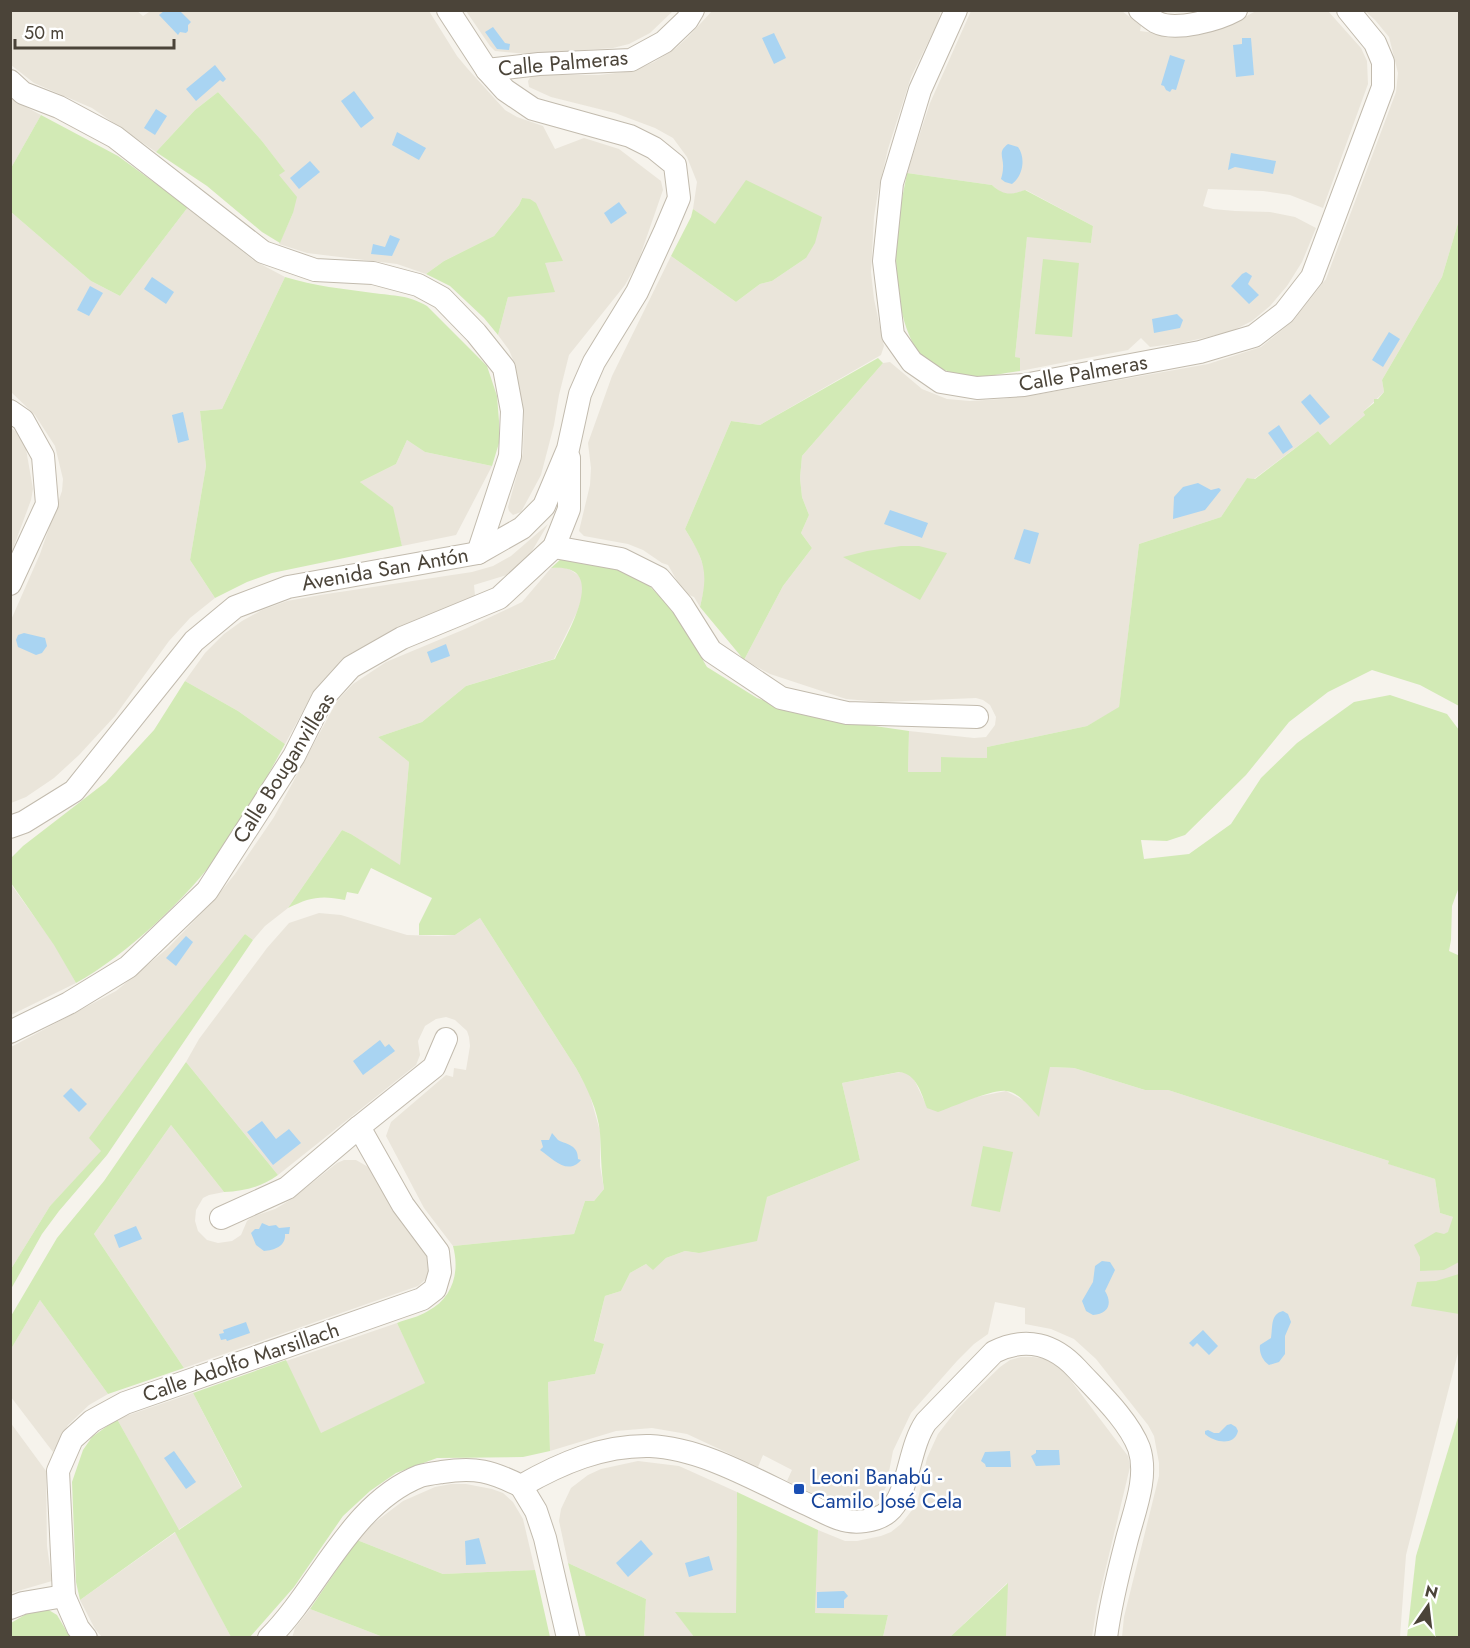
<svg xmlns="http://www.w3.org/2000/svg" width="1470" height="1648" viewBox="0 0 1470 1648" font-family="Jost,sans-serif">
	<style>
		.residential { fill: #eae5da }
		.green { fill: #d2eab5 }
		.water { fill: #a9d4f2 }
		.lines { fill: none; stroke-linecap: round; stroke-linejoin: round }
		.minor-casing { stroke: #c2bbae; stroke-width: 24 }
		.minor { stroke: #fff; stroke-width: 22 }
		.transit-dot { fill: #1a4fb4; stroke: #fff; stroke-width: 2 }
		.labels { text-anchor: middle; stroke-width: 5; stroke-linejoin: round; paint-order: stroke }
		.street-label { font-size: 21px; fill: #4b4439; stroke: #fff }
		.transit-label { font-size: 21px; fill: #164399; stroke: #fff; text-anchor: start }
	</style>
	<rect width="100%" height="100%" fill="#f6f3ec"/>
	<!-- residential -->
	<g class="residential">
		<polygon points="136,10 143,16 152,10 429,11 457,56 467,68 505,110 517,117 543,126 555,149 584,138 619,149 661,181 663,190 638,262 625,285 569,355 559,395 554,425 541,475 521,512 513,515 509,511 508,507 523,453 524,416 514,362 509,350 498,335 508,297 545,263 562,261 522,198 519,205 494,236 444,261 426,274 397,264 307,253 279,244 293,213 278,175 284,170 262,141 218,92 195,110 156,152 92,108 34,83 11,65 11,11"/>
		<polygon points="466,11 673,11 650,33 629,44 613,48 527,54 495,51 490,46"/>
		<polygon points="712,11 941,11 937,24 911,77 888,149 878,192 874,217 871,272 874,299 884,346 881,355 760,425 731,421 685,529 697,549 705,570 705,585 700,607 694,597 684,593 668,565 662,563 643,550 628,544 584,536 579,531 590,485 591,468 588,443 612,376 671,256 736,302 760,284 772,281 806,258 715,225 693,209 697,182 687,157 673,138 655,128 615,113 551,97 529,87 528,81 531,76 540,75 599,75 633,71 654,62 676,48 688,37"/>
		<polygon points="971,11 1122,11 1141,26 1140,31 1170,35 1241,19 1256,11 1328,11 1361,48 1367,61 1368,84 1323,208 1290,195 1263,191 1208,189 1203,206 1213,209 1235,211 1270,212 1295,217 1316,228 1302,262 1287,286 1270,306 1252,321 1230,332 1181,343 1150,347 1141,338 1128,350 1020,371 1020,359 1015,357 1027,236 1091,243 1093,226 1026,190 1009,195 1000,192 992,185 907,173 930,103"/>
		<polygon points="1365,11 1459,11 1459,220 1442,277 1382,380 1384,392 1363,412 1365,415 1330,445 1318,431 1254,479 1247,478 1221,517 1139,544 1119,708 1087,726 987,747 987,758 942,757 941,772 908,772 909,731 974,738 986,737 995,725 996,717 990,705 983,700 976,698 881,702 846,699 770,674 744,660 783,586 812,548 801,533 809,515 802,497 800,478 802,456 883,363 890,362 922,389 947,399 970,401 1001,399 1040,394 1208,364 1261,347 1293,321 1326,279 1396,92 1398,73 1389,37 1375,20"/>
		<polygon points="11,99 41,115 11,168"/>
		<polygon points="188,207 253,260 285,277 222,409 200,411 206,466 190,560 215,598 190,618 169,641 115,716 79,755 54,778 26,797 11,803 11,620 40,554 62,491 63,479 55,446 35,415 11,392 11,212 91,281 120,296"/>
		<polygon points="11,428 19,434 26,449 33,489 31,500 11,554"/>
		<polygon points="407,440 425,452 492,466 456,535 402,546 392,507 360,482 396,464"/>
		<polygon points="548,524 532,551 513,573 474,585 475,596 384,636 344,657 315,689 285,744 238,711 185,681 205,653 224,634 242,621 262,610 287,601 320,595 472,572 493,566 511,556"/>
		<polygon points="561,567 569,569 578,575 582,581 584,592 577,612 554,659 466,686 422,722 378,737 409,762 400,866 351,834 342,830 288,908 265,926 253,940 245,934 102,1151 50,1206 11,1269 11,1047 116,991 168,948 214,900 235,874 274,817 337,701 353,684 386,662 465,629 522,602 551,568"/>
		<polygon points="10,883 54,944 76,983 11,1015"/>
		<polygon points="319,913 341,915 407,935 438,936 455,935 480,918 576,1068 589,1092 600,1131 600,1166 604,1189 594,1201 585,1201 574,1234 453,1246 424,1208 386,1136 391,1122 446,1075 453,1077 454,1068 466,1070 470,1046 469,1037 467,1031 455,1020 446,1017 436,1019 425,1026 418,1041 420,1055 416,1065 278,1175 186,1062 199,1039 267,948 289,923"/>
		<polygon points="1050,1067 1074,1068 1145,1090 1168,1090 1389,1161 1389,1164 1435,1179 1440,1213 1453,1217 1459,1228 1459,1349 1406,1555 1400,1637 1122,1637 1124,1617 1159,1476 1159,1463 1154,1436 1148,1425 1096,1359 1074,1339 1051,1329 1025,1324 1025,1308 995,1302 988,1334 974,1344 957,1361 911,1413 893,1451 886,1487 880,1498 867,1507 859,1509 841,1507 787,1481 792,1470 763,1455 758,1467 687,1434 652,1428 616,1431 550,1451 548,1382 595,1374 604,1344 594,1342 605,1296 621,1291 630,1273 646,1264 653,1269 666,1258 685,1251 699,1253 767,1197 860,1160 842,1083 900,1072 908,1073 913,1077 927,1107 1006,1091 1023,1100"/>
		<polygon points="171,1125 224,1192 209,1195 203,1198 196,1210 195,1221 198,1231 207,1240 218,1243 232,1241 241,1235 247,1221 252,1217 275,1209 292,1199 337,1163 344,1160 356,1160 370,1168 406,1229 429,1257 429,1273 425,1280 418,1286 184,1368 94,1234"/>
		<polygon points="40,1300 108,1394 89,1405 68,1425 53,1452 11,1397 11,1349"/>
		<polygon points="397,1323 426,1383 321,1434 286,1361"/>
		<polygon points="1021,1357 1033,1357 1045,1359 1063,1370 1128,1456 1130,1467 1097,1605 1092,1637 1006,1637 1007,1583 950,1637 883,1637 888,1615 814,1614 818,1530 845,1541 857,1541 881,1536 891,1532 901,1524 913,1509 918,1499 927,1458 938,1434 958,1408 1000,1367 1010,1360"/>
		<polygon points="193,1393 242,1488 178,1530 117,1419"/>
		<polygon points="10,1422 46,1471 47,1546 52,1581 11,1593"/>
		<polygon points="638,1461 679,1466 737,1492 736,1613 676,1612 694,1637 644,1637 646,1599 568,1563 559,1521 561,1509 571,1488 588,1475 601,1469"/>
		<polygon points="451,1484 466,1484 492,1489 503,1493 513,1502 523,1519 535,1570 443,1574 357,1540 374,1523 403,1501 435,1487"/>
		<polygon points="176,1532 231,1637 102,1637 95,1629 80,1600"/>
		<polygon points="310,1609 383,1637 292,1638 295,1628"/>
	</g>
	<!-- green -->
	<g class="green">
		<polygon points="218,92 262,141 285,171 279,175 297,197 293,213 280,243 262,232 207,186 156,152 195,110"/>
		<polygon points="41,115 118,156 188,207 120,296 91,281 11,212 11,168"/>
		<path d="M907,173L992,185C1004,196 1011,195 1025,190L1093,226L1091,243L1027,237L1015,357L1020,358V371C1003,373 981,379 965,376C952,373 936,368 926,360C896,334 893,260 898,223C900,206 904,190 907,173Z"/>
		<polygon points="746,180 822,217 815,243 806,258 772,281 760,284 736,302 671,256 691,217 693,209 715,224"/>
		<polygon points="522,198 530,199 536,203 563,261 545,263 555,292 508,297 498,335 484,318 450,286 426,274 444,261 494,236 519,205"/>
		<path d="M1459,220V706L1420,685L1372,670L1328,692L1289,722L1246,775L1185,835L1167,841L1141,840L1144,859L1189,854L1231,824L1261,778L1297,743L1354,702L1390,695L1447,714L1459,730V887L1452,906L1451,940L1449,951L1460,956L1459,1262L1444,1270L1420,1271V1257L1414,1245L1436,1232L1444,1234L1448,1232L1453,1217L1440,1213L1435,1179L1388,1164L1389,1161L1168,1090H1145L1074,1068L1050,1067L1039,1117C1030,1108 1019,1092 1006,1091C992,1089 953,1107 938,1112L927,1108C921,1093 917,1074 899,1072L842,1083L860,1160L767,1197L757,1241L699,1253L685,1251L666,1258L653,1270L646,1264L630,1273L621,1291L605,1296L594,1341L604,1344L595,1374L548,1382L550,1451L523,1457L437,1458L396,1473L370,1491L343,1516L294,1587L250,1637H231L175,1532L80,1600L76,1582L72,1482L83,1450L92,1437L117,1419L179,1530L242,1487L193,1393L286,1360L321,1433L425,1383L397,1323C407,1319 419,1317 428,1311C453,1298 460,1272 453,1246L574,1234L585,1201H594L604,1189C601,1170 601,1152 600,1133C598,1110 587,1088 576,1068L480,918L455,935H419V924L432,898L371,868L358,894L347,892L345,900C321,895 310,897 288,908L342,830L351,834L400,865L409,762L378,737L422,722L466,686L555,659C566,635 612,562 551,568L562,558L592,560L638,575L671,607L707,667L757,698L813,717L909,731L908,772H941V757L987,758V747L1087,726L1119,707L1139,544L1221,517L1247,478L1255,479L1318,431L1330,445L1365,415L1363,412L1374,403V399H1378L1384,392L1382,380L1442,277Z"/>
		<polygon points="1043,259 1079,263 1072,337 1035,334"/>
		<path d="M285,277C314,286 344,289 373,293C395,296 408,295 427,306L487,366L497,396L499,421V443L492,466L425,452L407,440L396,464L360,482L393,507L402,546L272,573L247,582L215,598L190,560L206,466L200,411L222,409Z"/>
		<path d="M878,358L883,363L802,456L800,478L802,497L809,515L801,533L812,548L783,586L744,660L700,607C709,571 704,560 685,529L731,421L760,425Z"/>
		<polygon points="901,546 919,546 947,553 920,600 843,557 867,551"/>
		<path d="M185,681L238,711L285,744C265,780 246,817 222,850C188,897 127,955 76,983L54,945L11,883V858L23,846L106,782L154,730Z"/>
		<polygon points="245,934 253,940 107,1155 59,1211 42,1234 11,1289 11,1269 50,1206 101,1151 89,1138 155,1049"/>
		<path d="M186,1062L278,1175C261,1187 245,1191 224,1192L171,1125L94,1234L184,1368L108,1394L40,1300L11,1349V1316L57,1238L104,1181Z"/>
		<polygon points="983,1146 1013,1152 1000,1212 971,1206"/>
		<polygon points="1459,1274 1459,1314 1411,1306 1417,1282 1436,1281"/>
		<polygon points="1459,1414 1459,1637 1407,1637 1416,1556"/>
		<polygon points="737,1492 818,1530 815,1613 888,1615 883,1637 694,1637 675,1612 736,1613"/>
		<polygon points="357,1540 443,1574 535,1570 550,1637 383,1637 310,1609"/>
		<polygon points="568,1563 646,1599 644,1637 586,1637"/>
		<polygon points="1008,1583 1006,1637 950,1637"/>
		<polygon points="47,1609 57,1615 70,1637 11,1638 11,1623 28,1613"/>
	</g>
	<!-- water -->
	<g class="water">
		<polygon points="164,11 180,11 191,22 188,25 188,31 186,33 180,32 178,35 159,15"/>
		<polygon points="493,27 505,43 510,44 509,50 497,49 485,32"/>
		<polygon points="774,33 786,58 774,64 762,38"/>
		<polygon points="1242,38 1251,38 1254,75 1236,77 1233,45 1242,44"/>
		<polygon points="1170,55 1185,60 1176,90 1172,89 1170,92 1166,90 1164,86 1161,85"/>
		<polygon points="215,65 226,79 223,82 220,80 196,101 186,89"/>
		<polygon points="354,91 374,118 361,128 341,101"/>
		<polygon points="156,109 167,116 155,135 144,128"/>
		<polygon points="397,132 426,148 419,160 392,145"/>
		<path d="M1008,144L1018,147C1026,158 1023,176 1012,184L1005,182L1001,179C1002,175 1003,172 1003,168C1004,157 997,152 1008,144Z"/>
		<polygon points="1231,153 1276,161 1273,174 1235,167 1228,170"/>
		<polygon points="310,161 320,172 299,189 290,178"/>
		<polygon points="619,202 627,213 611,224 604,213"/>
		<polygon points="390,235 400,239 392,256 371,254 373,244 385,247"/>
		<polygon points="1246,272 1252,276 1248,284 1259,295 1249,304 1231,286 1242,274"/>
		<polygon points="152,277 174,292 166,304 144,289"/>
		<polygon points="90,286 103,293 89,316 77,310"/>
		<polygon points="1177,314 1183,320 1180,328 1154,333 1152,319"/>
		<polygon points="1389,332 1400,339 1383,367 1372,360"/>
		<polygon points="1310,394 1330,417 1320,425 1301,402"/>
		<polygon points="183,412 189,440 178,443 172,415"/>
		<polygon points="1279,425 1293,447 1283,454 1268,433"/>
		<polygon points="1198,483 1211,490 1219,488 1221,490 1205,510 1173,519 1174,497 1183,487"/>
		<polygon points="890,510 928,523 922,538 884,524"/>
		<polygon points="1024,529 1039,533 1030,564 1014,559"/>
		<polygon points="24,633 45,638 47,646 42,653 36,655 18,647 16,640 18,635"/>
		<polygon points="446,644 450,656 431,663 427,652"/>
		<polygon points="186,936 193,942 176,966 166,958"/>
		<polygon points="380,1040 385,1047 389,1044 395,1051 363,1075 353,1061"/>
		<polygon points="71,1088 87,1104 79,1112 63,1096"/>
		<polygon points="262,1121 276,1139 289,1129 301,1143 273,1165 247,1132"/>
		<path d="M552,1133C554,1135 556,1138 558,1140C568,1145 578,1145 578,1159L581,1160C568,1176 553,1159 540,1150L543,1147L541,1140H549Z"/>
		<path d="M262,1223L269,1226L276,1225L279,1228L290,1227L289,1234H285C286,1246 275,1250 264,1251L256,1245L251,1233L255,1229H259Z"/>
		<polygon points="136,1226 142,1239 119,1248 114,1235"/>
		<path d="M1102,1261L1110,1262L1115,1270L1105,1291C1113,1304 1108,1314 1093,1315L1086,1311L1082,1301L1093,1282L1095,1266Z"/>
		<path d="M1283,1311L1288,1314L1291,1322L1285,1336V1354L1279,1362L1269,1365C1262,1360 1259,1352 1260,1345L1271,1338C1273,1327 1270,1314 1283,1311Z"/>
		<polygon points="246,1322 250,1333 227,1341 226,1339 221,1340 219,1334 224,1333 223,1330"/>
		<polygon points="1203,1330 1218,1346 1209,1355 1197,1343 1193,1347 1189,1343"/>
		<path d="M1231,1424L1236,1427L1238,1431C1234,1447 1214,1442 1205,1434V1431L1208,1430L1214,1433H1219L1227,1425Z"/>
		<polygon points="1036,1450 1059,1450 1060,1465 1036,1466 1031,1456 1036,1453"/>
		<polygon points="174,1451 196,1482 186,1489 164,1458"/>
		<polygon points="1010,1451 1011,1467 986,1467 985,1464 981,1461 985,1452"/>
		<polygon points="479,1538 486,1564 466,1565 465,1541"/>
		<polygon points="641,1540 653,1554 628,1577 616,1563"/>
		<polygon points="709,1556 713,1570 689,1577 685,1563"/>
		<polygon points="844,1591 848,1596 844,1600 844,1608 817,1608 817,1592"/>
	</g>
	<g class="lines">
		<defs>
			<g id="minor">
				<polyline points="956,10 920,90 892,183 884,261 893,335 912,362 941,382 977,388 1024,385 1200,352 1254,336 1284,313 1312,277 1383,87 1383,62 1375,43 1348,10"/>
				<path d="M1140,10C1145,14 1151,19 1156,22C1175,32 1218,20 1236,10"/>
				<polyline points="487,70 539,64 631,60 664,42 687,20 693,10"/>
				<polyline points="10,81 23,93 59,107 115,137 263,252 315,270 373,273 418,285 442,298 476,333 504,368 512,411 510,456 478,553"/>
				<polyline points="10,411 23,420 43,456 47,504 10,584"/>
				<polyline points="554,547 621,559 659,578 682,605 711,651 781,698 847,713 977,717"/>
				<polyline points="10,827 24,822 74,791 194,641 235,607 288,587 478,553 522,528 544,506 568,449 580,394 594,362 637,292 665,231 679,198 675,165 654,148 630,136 533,109 505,90 487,70 448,10"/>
				<polyline points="10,1032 69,1003 128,967 207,891 294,756 323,698 351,667 402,638 499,598 554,547 569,509 569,458"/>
				<polyline points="221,1218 287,1188 359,1127"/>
				<polyline points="521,1486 536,1511 545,1538 568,1638"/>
				<polyline points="10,1608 23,1603 64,1596"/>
				<polyline points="86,1638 78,1628 64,1596 58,1471 72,1439 92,1421 125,1403 422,1299 435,1289 440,1272 438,1252 403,1205 359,1127 434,1067 446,1039"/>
				<path d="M269,1638C320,1587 350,1504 420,1476C427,1474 435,1473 442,1472C476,1467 491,1471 521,1486C561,1463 603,1445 650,1446C704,1448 762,1484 811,1506C820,1510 830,1516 840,1519C854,1524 876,1522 888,1512C909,1495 908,1448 926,1422L994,1352C1026,1336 1054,1344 1077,1369C1097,1391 1128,1419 1139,1448C1149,1478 1133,1514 1126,1543C1118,1574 1110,1606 1106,1638"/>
			</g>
		</defs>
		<!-- minor casing -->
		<use href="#minor" class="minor-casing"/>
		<!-- minor -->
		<use href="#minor" class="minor"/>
	</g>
	<!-- markers -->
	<rect class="transit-dot" x="793" y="1483" width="12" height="12" rx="3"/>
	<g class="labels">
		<!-- street labels -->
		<g class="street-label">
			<text transform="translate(563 63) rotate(-5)" y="7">Calle Palmeras</text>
			<text transform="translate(1083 373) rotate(-10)" y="7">Calle Palmeras</text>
			<text transform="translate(385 569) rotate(-10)" y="7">Avenida San Antón</text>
			<text transform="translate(284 768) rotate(-58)" y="7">Calle Bouganvilleas</text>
			<text transform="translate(241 1362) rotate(-19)" y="7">Calle Adolfo Marsillach</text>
		</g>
		<!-- transit labels -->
		<g class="transit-label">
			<text x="811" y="1484">Leoni Banabú -<tspan x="811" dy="24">Camilo José Cela</tspan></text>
		</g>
	</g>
	<!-- border -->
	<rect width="1470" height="1648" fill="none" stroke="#4b4439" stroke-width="24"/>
	<!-- north arrow -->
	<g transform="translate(1428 1606) rotate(14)" stroke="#ffffff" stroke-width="4.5" paint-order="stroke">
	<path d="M0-4.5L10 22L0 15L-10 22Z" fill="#4b4439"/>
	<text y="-9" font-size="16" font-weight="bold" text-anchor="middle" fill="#4b4439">N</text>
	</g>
	<!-- scale -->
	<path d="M15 39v9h159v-9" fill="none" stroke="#4b4439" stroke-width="3"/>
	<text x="24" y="39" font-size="18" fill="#4b4439" stroke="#ffffff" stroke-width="4.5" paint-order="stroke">50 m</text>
</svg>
